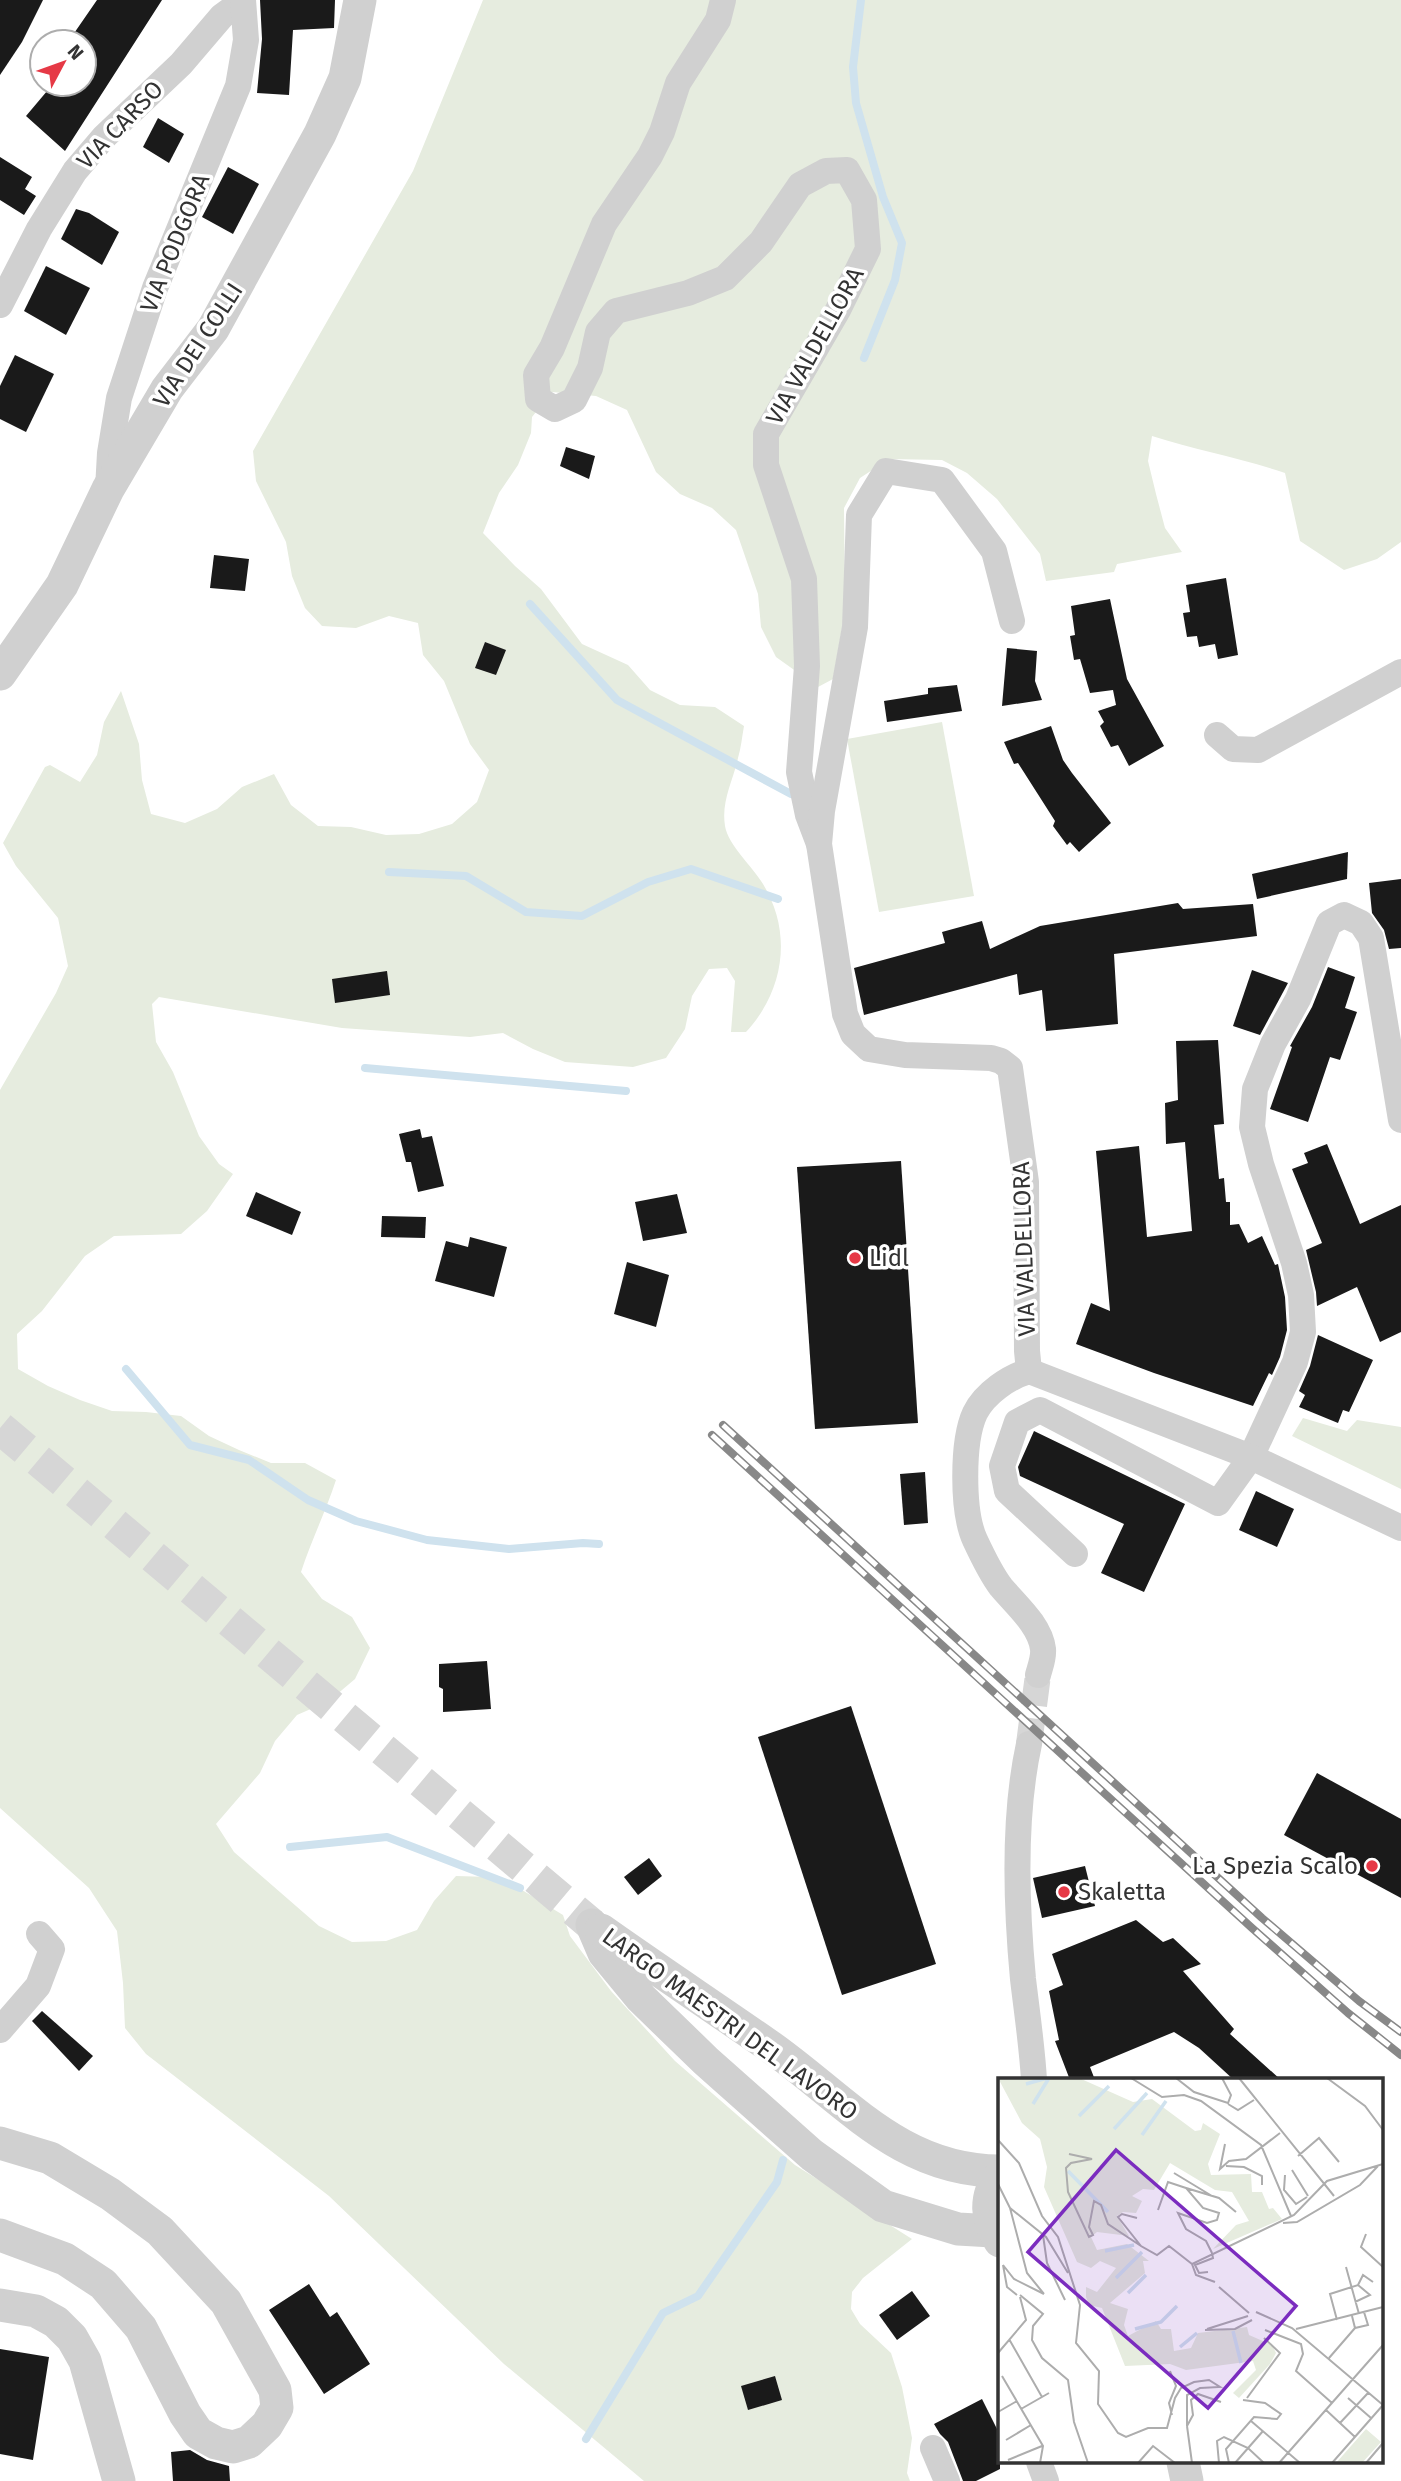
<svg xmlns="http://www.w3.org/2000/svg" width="1401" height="2481" viewBox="0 0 1401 2481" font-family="'Fira Sans',sans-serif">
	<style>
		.green { fill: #e6ecdf }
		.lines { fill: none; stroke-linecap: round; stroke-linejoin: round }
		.stream { stroke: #cfe2ee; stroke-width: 8 }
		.building { fill: #1a1a1a }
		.minor-tunnel { stroke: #d6d6d6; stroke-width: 26; stroke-dasharray: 26 13; stroke-linecap: butt }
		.tertiary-tunnel { stroke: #d6d6d6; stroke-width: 33; stroke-dasharray: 33 17; stroke-linecap: butt }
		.minor { stroke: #d0d0d0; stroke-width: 26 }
		.tertiary { stroke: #d0d0d0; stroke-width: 33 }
		.rail-casing { stroke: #888; stroke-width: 8 }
		.rail { stroke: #fff; stroke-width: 5; stroke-dasharray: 16; stroke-linecap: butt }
		.poi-dot { fill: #e63946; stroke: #fff; stroke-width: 2.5 }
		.labels { text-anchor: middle; stroke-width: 7; stroke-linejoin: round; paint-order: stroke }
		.street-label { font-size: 24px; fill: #333; stroke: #fff }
		.poi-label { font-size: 24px; fill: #333; stroke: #fff; text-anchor: start }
		.inset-river { fill: none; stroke: #cfe2ee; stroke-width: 3.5 }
		.inset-road { fill: none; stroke: #adadad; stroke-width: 2 }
		.view { fill: #7b2cbf; fill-opacity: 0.15; stroke: #7b2cbf; stroke-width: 3.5 }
		.inset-edge { fill: none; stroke: #333; stroke-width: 3.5 }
	</style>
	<rect width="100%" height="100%" fill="#fff"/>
	<!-- green -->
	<g class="green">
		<path d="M483,0H1401V542L1377,559L1344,570L1300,541L1285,473C1241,458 1196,450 1152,436L1148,461L1156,494L1165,528L1182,552L1117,564L1114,572L1046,581L1040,554L997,499L967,473L942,460L889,459L860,478L844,508L845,611L833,679L818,687L776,657L761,627L758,594L736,530L712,508L680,494L656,472L627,410L596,396L552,392L532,417L531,433L518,465L499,493L483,533L515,566L541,589L582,644L628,665L650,690L680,705L715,707L744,726C742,737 741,748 738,758C733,781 721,801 725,826C728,845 753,867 763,884C793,933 784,991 746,1032H731L735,981L727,968L709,969L692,996L685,1029L666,1058L633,1067L565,1062L533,1049L503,1033L470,1037L342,1028L159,997L152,1004L156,1042L173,1072L199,1136L219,1164L233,1174L207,1211L181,1234L114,1236L85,1256L42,1311L17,1334L18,1369L48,1386L80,1400L112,1411L146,1412L181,1416L209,1436L239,1450L271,1463H305L336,1480C326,1511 311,1541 301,1572L322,1599L352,1617L370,1648L355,1679L329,1701L297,1715L275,1741L260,1773L216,1824L234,1852L319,1926L352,1942L386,1941L417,1930L434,1901L456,1876L491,1877L522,1890L563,1915L570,1936L611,1991L675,2061L795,2165L912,2239L863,2278L852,2292L851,2309L860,2324L891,2353L902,2387L912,2438L907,2473L910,2481H644L504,2364L329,2196L146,2054L125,2028L123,1983L117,1931L89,1888L0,1808V1090L56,993L68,966L58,918L16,866L3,843L45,767L50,765L80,782L97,755L104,722L121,691L139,744L142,780L151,814L185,823L217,809L242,787L274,774L291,805L318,826L351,827L386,835L419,834L452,824L477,802L489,770L470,744L444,681L423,655L418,623L389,616L356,628L322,626L305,608L292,576L286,542L256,481L253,451L413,171Z"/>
		<polygon points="942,722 974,896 879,912 847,739"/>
		<polygon points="1303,1418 1347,1431 1357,1420 1401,1427 1401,1489 1292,1436"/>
	</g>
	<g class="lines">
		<!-- stream -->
		<g class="stream">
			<polyline points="861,0 853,67 856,103 883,197 902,243 895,280 864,358"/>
			<polyline points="530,604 617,700 791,794"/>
			<polyline points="389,872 466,876 526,912 582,916 648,882 691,869 778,899"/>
			<polyline points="365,1068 626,1091"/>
			<polyline points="126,1369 190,1445 249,1460 308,1500 356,1521 427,1540 509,1549 583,1543 599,1544"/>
			<polyline points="290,1847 387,1837 520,1888"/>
			<polyline points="586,2439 663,2313 698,2296 777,2182 783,2160"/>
		</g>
	</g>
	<!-- building -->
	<g class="building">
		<polygon points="0,0 43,0 22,42 0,75"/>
		<polygon points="97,0 162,0 65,151 26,116 53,84 84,84 84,42 68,42"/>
		<polygon points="260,0 335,0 334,28 293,30 289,95 257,93 262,39"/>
		<polygon points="158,118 184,134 169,163 143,147"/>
		<polygon points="0,157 32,177 25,189 36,196 24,215 0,200"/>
		<polygon points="228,167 259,184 233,234 202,217"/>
		<polygon points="76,209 89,213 119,232 102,265 61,239"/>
		<polygon points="46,266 90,288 66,335 24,311"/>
		<polygon points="15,355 54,374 26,432 0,419 0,386"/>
		<polygon points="566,447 595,456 589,479 560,466"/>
		<polygon points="214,555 249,559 245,591 210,588"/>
		<polygon points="1226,578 1238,655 1218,659 1215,644 1199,647 1197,636 1187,637 1183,613 1190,612 1186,585"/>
		<polygon points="1110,599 1127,679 1164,746 1129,766 1118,745 1111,747 1100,726 1104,722 1098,711 1116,705 1113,690 1090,693 1080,659 1074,660 1070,636 1075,635 1071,606"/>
		<polygon points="485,642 506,650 496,675 475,668"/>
		<polygon points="1007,648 1037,651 1035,681 1042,700 1002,706"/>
		<polygon points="957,685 962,711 887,722 884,701 928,694 928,688"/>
		<polygon points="1051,726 1063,760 1072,773 1111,823 1079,852 1070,842 1067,845 1053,826 1055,821 1018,763 1014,764 1004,742"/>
		<polygon points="1348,852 1347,879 1257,899 1252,874"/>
		<polygon points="1401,879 1401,948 1389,949 1384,930 1372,913 1369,883"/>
		<polygon points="1178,903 1183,909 1253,904 1257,936 1114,954 1118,1024 1046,1031 1042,990 1019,995 1017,974 864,1015 854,968 945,943 942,932 982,921 990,949 1040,926"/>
		<polygon points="1328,967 1355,977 1345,1008 1357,1012 1340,1060 1330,1057 1308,1122 1270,1109 1292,1047 1290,1046 1312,1007"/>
		<polygon points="1252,970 1288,983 1260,1035 1233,1026"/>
		<polygon points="387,971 390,995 335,1003 332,979"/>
		<polygon points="1218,1040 1224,1124 1214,1125 1219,1179 1224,1178 1226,1202 1230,1202 1230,1225 1239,1224 1248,1243 1262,1236 1275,1265 1278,1264 1285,1297 1287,1330 1280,1357 1272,1375 1269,1373 1253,1406 1154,1373 1076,1344 1091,1303 1110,1311 1096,1151 1139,1146 1147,1237 1192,1231 1185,1142 1166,1144 1165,1103 1178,1100 1176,1041"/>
		<polygon points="420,1129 422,1138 432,1136 444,1186 418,1192 411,1162 406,1162 399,1134"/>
		<polygon points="1327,1144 1360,1224 1401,1205 1401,1332 1380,1342 1357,1287 1317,1306 1316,1292 1306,1250 1322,1243 1292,1169 1308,1163 1304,1153"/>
		<polygon points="901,1161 918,1423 815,1429 797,1167"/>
		<polygon points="256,1192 301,1212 292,1235 246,1216"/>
		<polygon points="677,1194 687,1233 643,1241 635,1202"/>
		<polygon points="382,1216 426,1217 425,1238 381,1237"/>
		<polygon points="470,1237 507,1247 494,1297 435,1281 446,1241 468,1247"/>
		<polygon points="627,1262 669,1275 656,1327 614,1314"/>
		<polygon points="1318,1335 1373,1360 1349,1412 1343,1410 1338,1423 1299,1407 1305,1395 1299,1391 1310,1366"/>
		<polygon points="1034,1431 1185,1504 1144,1592 1101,1573 1124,1524 1020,1476 1018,1467"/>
		<polygon points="925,1472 928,1523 904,1525 900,1474"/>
		<polygon points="1256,1491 1294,1509 1277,1547 1239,1530"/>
		<polygon points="487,1661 491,1709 443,1712 443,1689 439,1687 439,1664"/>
		<polygon points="851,1706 936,1964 842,1995 758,1737"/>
		<polygon points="1317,1773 1401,1819 1401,1898 1284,1835"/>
		<polygon points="649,1858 662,1876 638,1895 624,1877"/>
		<polygon points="1085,1866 1095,1906 1042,1918 1033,1878"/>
		<polygon points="1136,1920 1163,1942 1173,1938 1201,1964 1183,1971 1234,2029 1230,2034 1281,2080 1234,2080 1199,2048 1174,2032 1090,2067 1095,2080 1070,2080 1055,2041 1059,2040 1049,1991 1063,1985 1052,1954"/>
		<polygon points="42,2011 93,2056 79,2071 32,2021"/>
		<polygon points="309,2284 330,2317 337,2312 370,2364 324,2394 269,2310"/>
		<polygon points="912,2291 930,2316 897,2340 879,2315"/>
		<polygon points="0,2349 49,2357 33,2460 0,2454"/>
		<polygon points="775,2376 782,2400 748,2410 741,2386"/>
		<polygon points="982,2399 1000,2435 1000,2469 976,2481 963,2481 948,2442 940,2434 934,2424"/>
		<polygon points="190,2450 207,2460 229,2466 230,2481 173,2481 171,2452"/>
	</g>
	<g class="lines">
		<!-- minor-tunnel -->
		<polyline class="minor-tunnel" points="1029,1744 1038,1675"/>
		<!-- tertiary-tunnel -->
		<polyline class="tertiary-tunnel" points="0,1428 592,1925"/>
		<!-- minor -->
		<g class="minor">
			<polyline points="723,0 718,20 678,83 662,132 650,156 604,224 552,348 536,375 538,399 555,409 574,400 590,368 598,332 616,311 688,293 725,278 761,242 800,185 826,171 847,170 864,200 868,249 838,310 766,434 766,465 804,579 807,666 799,772 808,815 819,844"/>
			<polyline points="0,305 39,229 75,171 104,137 181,64 222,16 243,1"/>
			<polyline points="108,489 110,453 119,398 155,288 238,86 246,40 243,0"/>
			<polyline points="1012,621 994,551 942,480 886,471 859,515 855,627 822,811 819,844 845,1014 853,1034 869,1049 905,1055 991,1058 1001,1061 1010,1068 1026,1182 1027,1351 1029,1371"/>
			<polyline points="1217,735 1233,749 1258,750 1401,672"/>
			<polyline points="1075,1554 1007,1491 1002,1466 1017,1422 1040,1410 1218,1503 1251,1457 1295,1362 1303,1332 1301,1295 1294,1263 1261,1164 1252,1127 1255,1089 1273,1044 1298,999 1329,923 1344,915 1361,923 1371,938 1401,1120"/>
			<path d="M1038,1675C1040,1667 1044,1658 1043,1649C1040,1625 1016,1605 1001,1587C991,1574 982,1555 975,1540C962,1512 962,1441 975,1413C985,1393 1009,1377 1029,1371L1251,1457L1401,1528"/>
			<path d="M1029,1744C1013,1817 1016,1904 1023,1979C1027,2013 1032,2046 1034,2080"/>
			<polyline points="0,2030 38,1986 52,1949 39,1934"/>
			<polyline points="933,2448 947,2481"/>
			<polyline points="1039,2462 1046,2481"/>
		</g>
		<!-- tertiary -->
		<g class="tertiary">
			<polyline points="0,674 62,585 108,489 167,389 213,329 320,134 345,78 360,0"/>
			<polyline points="592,1925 604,1953 641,1998 706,2061 812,2155 883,2206 958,2229 993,2231"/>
			<path d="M601,1930C656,1969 712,2006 768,2045C844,2098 899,2171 1000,2171"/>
			<polyline points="0,2143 50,2158 110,2194 160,2231 226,2302 275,2390 277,2408 267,2425 249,2442 233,2447 216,2443 198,2433 185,2414 141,2328 103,2284 65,2259 0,2235"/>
			<path d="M1000,2176C984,2197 986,2220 1000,2241"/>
			<polyline points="0,2305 36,2311 56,2322 72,2338 85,2361 119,2481"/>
			<polyline points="1183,2462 1187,2481"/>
		</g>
		<defs>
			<g id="rail">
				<polyline points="723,1425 1262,1918 1359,2001 1401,2032"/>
				<polyline points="712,1435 1252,1928 1348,2013 1401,2055"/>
			</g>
		</defs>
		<!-- rail casing -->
		<use href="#rail" class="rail-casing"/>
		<!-- rail -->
		<use href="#rail" class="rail"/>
	</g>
	<!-- markers -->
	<g class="poi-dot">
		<circle cx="855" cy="1258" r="7"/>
		<circle cx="1372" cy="1866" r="7"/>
		<circle cx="1064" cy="1892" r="7"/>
	</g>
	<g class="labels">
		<!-- street labels -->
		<g class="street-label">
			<text transform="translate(120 125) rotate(-46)" y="8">VIA CARSO</text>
			<text transform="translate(175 243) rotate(-68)" y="8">VIA PODGORA</text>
			<text transform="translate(198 345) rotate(-57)" y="8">VIA DEI COLLI</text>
			<text transform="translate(815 346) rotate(-61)" y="8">VIA VALDELLORA</text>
			<text transform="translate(1024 1249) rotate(-92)" y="8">VIA VALDELLORA</text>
			<text transform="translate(730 2024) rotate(36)" y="8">LARGO MAESTRI DEL LAVORO</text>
		</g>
		<!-- poi labels -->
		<g class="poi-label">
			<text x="869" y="1266">Lidl</text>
			<text x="1358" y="1874" text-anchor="end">La Spezia Scalo</text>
			<text x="1078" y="1900">Skaletta</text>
		</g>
	</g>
	<!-- overview -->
	<g transform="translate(998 2078)">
		<rect width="385" height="385" fill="#fff"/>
		<path d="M0,0H81L135,24L154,21L197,53L203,52L205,45L222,56L210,86L213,97L253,96L254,114H264L271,131L275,130L284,141L215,171L238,147L251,143L234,114L217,112L172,85L156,112L145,111L134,118L144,123L138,135L125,134L119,138L131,158L99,154L93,159L99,172L129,166L151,183H145L147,195L112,225L130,231L126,247L130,258L158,243L163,251H173L176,273L193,270L200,255L249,249L251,257L274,267L278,275L272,286L241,320L235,315L258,292L255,283L188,292L172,286L127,288L104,230L91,227L88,219V209L99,214L118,190L102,183L93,190L79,184L46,109L49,89L42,61L24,45ZM368,351L383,364L364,385H338Z" fill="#e6ecdf"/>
		<path class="inset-river" d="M28,6L49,0M35,26L51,0M81,38L111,8M116,51L149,15M144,57L168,23M70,93L110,134M107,173L136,167M118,200L144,174M130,215L148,197M137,251L163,244L179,228M235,253L243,285M182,269L199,255"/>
		<path class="inset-road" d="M133,0L164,19L186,17L203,23L263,67L293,138M178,0L196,14L230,25L233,17L224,0M241,0L336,118M329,0L367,28L385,52M230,26L240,32L256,22M0,62L21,85L44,138L60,159L82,227L78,265L101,293L100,326L120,355L128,359L150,350H169L177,320L183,310L196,304L211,302L222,309L202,310L189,317V348L195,337L193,322L200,316L223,324M227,66L222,91L231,83L248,81L282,55M71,76L94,81L73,85L68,90L70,114L91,159L95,157L91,149L96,123L103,127L110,146L143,168M300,78L321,60L341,84M228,88L246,89L264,98V107M294,92L310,118M176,95L214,118M287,97L286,112L298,126L309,119M0,106L12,130M160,132L170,104L188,110M139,140L124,136L120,139L143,168L159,177L171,168L194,186M285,145L299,144L362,107L380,88M368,156L363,169L385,189M45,157L49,185L67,222M214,175L208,163L188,151L180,135L209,145L219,142L221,135L205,130L188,110L221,120L238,134M348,189L361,236M210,194L201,195L197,187L215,180L214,175M217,204L198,197L194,186L296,137L329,103L385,86M360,207L365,197L375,204M221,209L251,235M46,216L29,195L12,130L48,159L70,195M19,217L9,209L5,187L16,201L46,216M22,217L45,236L35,248L34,262L44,280L70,302L76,344L90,385M258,234L294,250L385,327M354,238L357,250L370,247L366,234M339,242L332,216L360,207L372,217L357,224M209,251L250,238M298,251L385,229M207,252L237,251L254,242M267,252L303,266L305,276L298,293L334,325M11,261L44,319M0,275L28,242L22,219M331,280L357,250M172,293L178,308L171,325L174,337M4,298L45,368L42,385M249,320L282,275L266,260M350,320L373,340M23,331L51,315M328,332L357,359M0,334L19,323M253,343L302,385M342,345L370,315M189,348L194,385M8,362L33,347M10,382L44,368M140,385L155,368L177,385M221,385L219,363L226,359L250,370L266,385M231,385L228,371L256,339L279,341L283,336L267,325L245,322M237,385L265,353M281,385L385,267M334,385L385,327M368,385L385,365"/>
		<path class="view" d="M118,72L298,228L210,330L30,174Z"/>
		<rect width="385" height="385" class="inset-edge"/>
	</g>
	<!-- north arrow -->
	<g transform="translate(63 63) rotate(49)"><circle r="33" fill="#ffffff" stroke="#adadad" stroke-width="2"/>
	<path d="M0-5L12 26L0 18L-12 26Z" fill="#e63946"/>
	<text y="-10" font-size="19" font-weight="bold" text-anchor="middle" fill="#333333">N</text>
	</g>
</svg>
